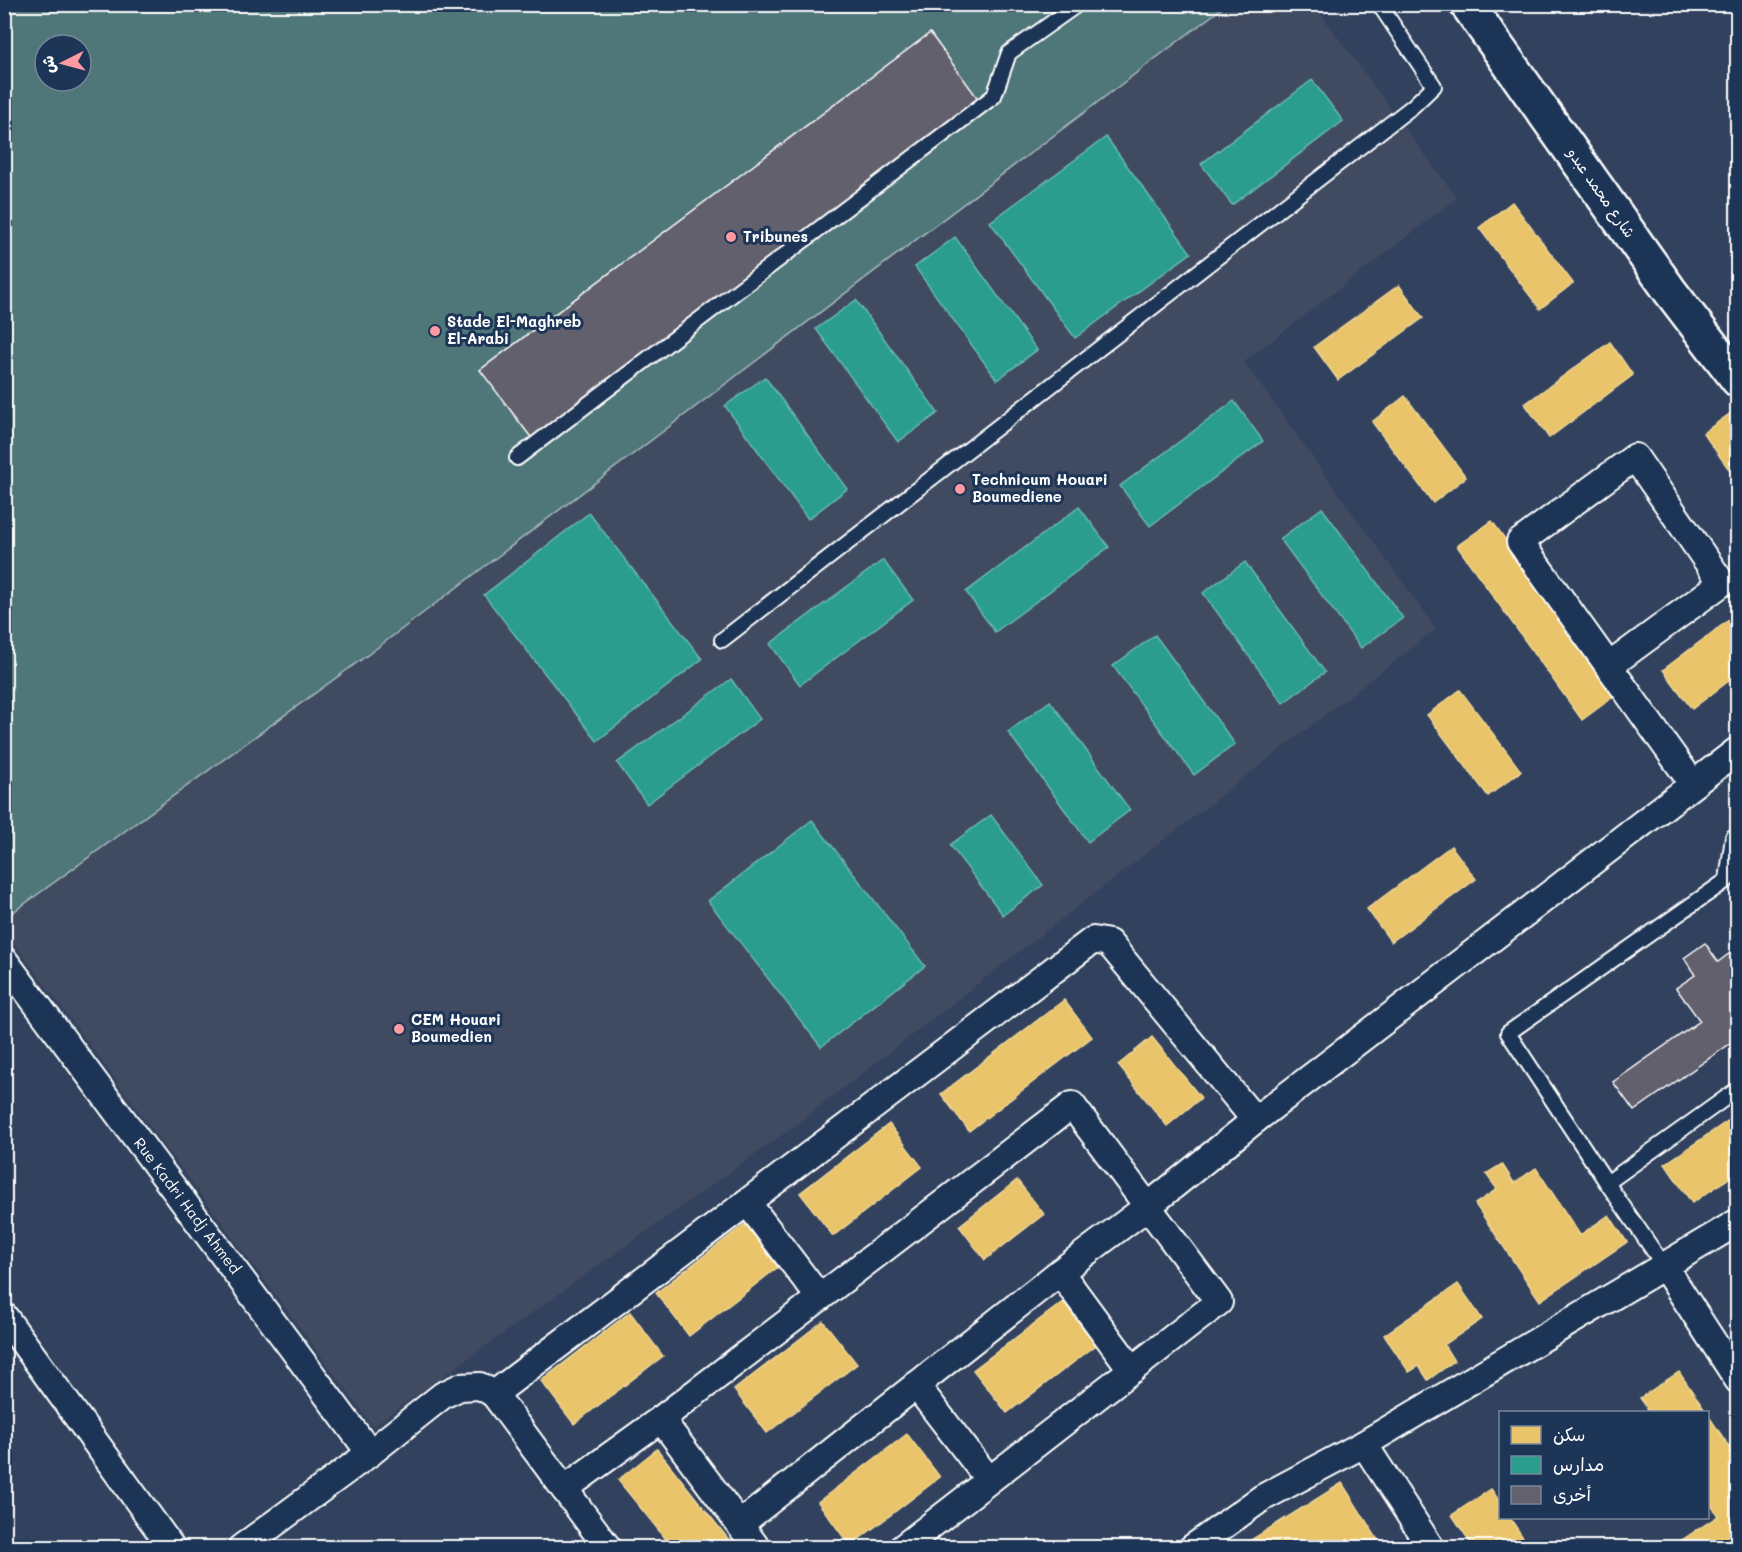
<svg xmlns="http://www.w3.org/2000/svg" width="1742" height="1552" viewBox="0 0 1742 1552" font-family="Mali,'Playpen Sans Arabic',sans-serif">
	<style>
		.built { fill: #414b62 }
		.green { fill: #50777a; stroke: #a8bbbc; stroke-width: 1.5; fill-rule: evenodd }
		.homes { fill: #e9c46a; stroke: #f0d697; stroke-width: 1.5 }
		.schools { fill: #2a9d8f; stroke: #6abab1; stroke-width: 1.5 }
		.building { fill: #63616d; stroke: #fff; stroke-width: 1.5 }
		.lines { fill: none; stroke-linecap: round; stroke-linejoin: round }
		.lane-casing { stroke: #fff; stroke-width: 18 }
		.street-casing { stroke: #fff; stroke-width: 30 }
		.secondary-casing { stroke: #fff; stroke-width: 38 }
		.lane { stroke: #1d3557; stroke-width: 14 }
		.street { stroke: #1d3557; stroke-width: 26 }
		.secondary { stroke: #1d3557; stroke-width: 33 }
		.poi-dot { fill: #ff9aa2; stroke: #1d3557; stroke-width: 2 }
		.labels { text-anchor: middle; stroke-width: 6; stroke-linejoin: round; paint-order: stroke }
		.street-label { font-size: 15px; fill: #fff; stroke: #1d3557 }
		.poi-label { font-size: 15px; font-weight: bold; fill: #fff; stroke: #1d3557; text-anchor: start }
	</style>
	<rect width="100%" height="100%" fill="#32425e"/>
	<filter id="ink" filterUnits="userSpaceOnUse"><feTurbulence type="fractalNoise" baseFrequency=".0167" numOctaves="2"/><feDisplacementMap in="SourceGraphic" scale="12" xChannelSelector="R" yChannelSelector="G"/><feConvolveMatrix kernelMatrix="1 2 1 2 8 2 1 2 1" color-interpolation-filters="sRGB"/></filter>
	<g filter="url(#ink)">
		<!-- built -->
		<polygon class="built" points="1226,5 1314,5 1457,198 1244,362 1436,629 793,1127 373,1426 5,931 5,918 369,654"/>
		<!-- green -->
		<path class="green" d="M5,5H1226L369,654L5,918ZM45,45H81V81H45Z"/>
		<!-- homes -->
		<g class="homes">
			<polygon points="1512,202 1573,283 1540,309 1479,228"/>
			<polygon points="1399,285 1423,318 1338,380 1314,347"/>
			<polygon points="1610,342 1633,375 1549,438 1525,404"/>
			<polygon points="1405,396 1466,477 1433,503 1372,422"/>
			<polygon points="1738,408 1738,482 1703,433"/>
			<polygon points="1492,521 1617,694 1582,720 1457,546"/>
			<polygon points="1738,613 1738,674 1692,709 1663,670"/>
			<polygon points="1460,690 1521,771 1488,796 1427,715"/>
			<polygon points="1451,846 1476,879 1391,942 1367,909"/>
			<polygon points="1064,1000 1092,1037 969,1131 941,1094"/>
			<polygon points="1152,1037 1201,1098 1167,1126 1118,1065"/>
			<polygon points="1738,1114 1738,1172 1692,1203 1665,1164"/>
			<polygon points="889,1124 922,1167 833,1236 800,1193"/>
			<polygon points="1502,1164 1514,1183 1536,1168 1580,1235 1609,1215 1627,1242 1540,1301 1475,1204 1497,1189 1486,1174"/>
			<polygon points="1017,1180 1044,1214 985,1260 959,1226"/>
			<polygon points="745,1224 778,1267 689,1336 656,1293"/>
			<polygon points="1458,1284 1482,1319 1444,1345 1454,1361 1428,1380 1419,1366 1409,1372 1384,1335"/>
			<polygon points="1738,1299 1738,1315 1730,1304"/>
			<polygon points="1063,1302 1096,1345 1007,1413 973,1370"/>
			<polygon points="630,1312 663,1356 574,1424 541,1381"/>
			<polygon points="823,1321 857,1364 767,1433 734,1390"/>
			<polygon points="1679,1372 1706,1412 1650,1412 1640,1398"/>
			<polygon points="1708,1415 1738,1460 1738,1548 1670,1548 1718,1516 1708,1500"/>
			<polygon points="907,1434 940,1477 850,1546 818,1502"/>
			<polygon points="657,1449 729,1540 720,1548 673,1548 618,1480"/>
			<polygon points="1342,1483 1383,1548 1245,1548 1243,1545"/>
			<polygon points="1491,1489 1500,1502 1500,1518 1510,1518 1530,1548 1474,1548 1452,1515"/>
		</g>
		<!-- schools -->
		<g class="schools">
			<polygon points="1312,80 1343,121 1232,205 1201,164"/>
			<polygon points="1106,137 1191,253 1075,338 990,222"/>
			<polygon points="955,237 1037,350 997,380 915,267"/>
			<polygon points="856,300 938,413 898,442 816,329"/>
			<polygon points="765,377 847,489 808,519 725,406"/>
			<polygon points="1234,401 1263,441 1150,526 1120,486"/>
			<polygon points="1079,507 1109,547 995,632 966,592"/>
			<polygon points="1322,508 1403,618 1361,648 1280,539"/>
			<polygon points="589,513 702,659 597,741 484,595"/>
			<polygon points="883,560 913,600 800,685 770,644"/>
			<polygon points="1245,562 1325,672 1283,703 1203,593"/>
			<polygon points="1155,635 1235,744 1194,775 1113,666"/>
			<polygon points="731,679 760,719 647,804 617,763"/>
			<polygon points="1050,701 1130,810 1088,842 1008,732"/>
			<polygon points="991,815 1043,885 1003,915 950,845"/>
			<polygon points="812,820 925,966 821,1047 708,901"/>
		</g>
		<!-- building -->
		<g class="building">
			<polygon points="930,33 982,104 533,440 480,370"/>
			<polygon points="1705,943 1718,962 1738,947 1738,1038 1634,1111 1613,1082 1700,1021 1676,988 1695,975 1684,958"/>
		</g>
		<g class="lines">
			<defs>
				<g id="lane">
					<polyline points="517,458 994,96 1009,53 1078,4"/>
					<polyline points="722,640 1413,106 1434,86 1379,4"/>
					<polyline points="1738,834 1733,837 1727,880 1508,1033 1607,1183 1738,1089"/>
					<polyline points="1607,1183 1664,1266"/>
				</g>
				<g id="street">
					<polyline points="1609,666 1722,583 1635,457 1520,542 1693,784"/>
					<polyline points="4,960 370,1453"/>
					<polyline points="747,1202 819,1297"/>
					<polyline points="1738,1222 1664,1266 1738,1380"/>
					<polyline points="1060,1272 1132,1370"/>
					<polyline points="4,1316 172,1548"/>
					<polyline points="916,1385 989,1480"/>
					<polyline points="661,1419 757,1548"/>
					<polyline points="564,1489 661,1419 1072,1105 1219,1302 902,1548"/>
					<polyline points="740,1524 1060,1272 1147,1207 1255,1120 1738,750"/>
					<polyline points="241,1548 370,1453 443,1395 460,1387 480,1386 494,1394"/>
					<polyline points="608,1548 494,1394 1093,940 1109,943 1255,1120"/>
					<polyline points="1192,1548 1262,1498 1364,1444"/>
					<polyline points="1431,1548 1364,1444 1664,1266"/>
				</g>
				<polyline id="secondary" points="1467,4 1670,291 1738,380"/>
			</defs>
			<!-- lane casing -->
			<use href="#lane" class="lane-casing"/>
			<!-- street casing -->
			<use href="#street" class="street-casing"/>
			<!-- secondary casing -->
			<use href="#secondary" class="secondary-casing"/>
			<!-- lane -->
			<use href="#lane" class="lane"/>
			<!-- street -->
			<use href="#street" class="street"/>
			<!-- secondary -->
			<use href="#secondary" class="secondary"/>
		</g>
	</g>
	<!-- markers -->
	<g class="poi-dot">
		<circle cx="731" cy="237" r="6"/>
		<circle cx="435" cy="331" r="6"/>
		<circle cx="960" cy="489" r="6"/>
		<circle cx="399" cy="1029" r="6"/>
	</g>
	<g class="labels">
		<!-- street labels -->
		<g class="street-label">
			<text transform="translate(1601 193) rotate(55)" y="5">شارع محمد عبدو</text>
			<text transform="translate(187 1206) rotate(53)" y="5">Rue Kadri Hadj Ahmed</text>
		</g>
		<!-- poi labels -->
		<g class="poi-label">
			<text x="743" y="242">Tribunes</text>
			<text x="447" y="327">Stade El-Maghreb<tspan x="447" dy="17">El-Arabi</tspan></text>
			<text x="972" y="485">Technicum Houari<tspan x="972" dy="17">Boumediene</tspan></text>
			<text x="411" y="1025">CEM Houari<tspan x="411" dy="17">Boumedien</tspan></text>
		</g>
	</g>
	<!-- margin -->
	<rect width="1742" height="1552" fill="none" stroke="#1d3557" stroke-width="24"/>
	<rect x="12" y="12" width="1718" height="1528" fill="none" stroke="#fff" stroke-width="2" filter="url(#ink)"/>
	<!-- legend -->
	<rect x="1499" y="1411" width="210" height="108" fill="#1d3557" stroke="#77869a" stroke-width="1.5"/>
	<rect x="1511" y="1426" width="30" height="18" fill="#e9c46a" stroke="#77869a" stroke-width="1.5"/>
	<text x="1553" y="1441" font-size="18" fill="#ffffff">سكن</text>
	<rect x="1511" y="1456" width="30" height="18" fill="#2a9d8f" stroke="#77869a" stroke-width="1.5"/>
	<text x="1553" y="1471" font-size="18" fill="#ffffff">مدارس</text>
	<rect x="1511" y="1486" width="30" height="18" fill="#63616d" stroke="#77869a" stroke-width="1.5"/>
	<text x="1553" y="1501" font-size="18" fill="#ffffff">أخرى</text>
	<!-- north arrow -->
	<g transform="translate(63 63) rotate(264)"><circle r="28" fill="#1d3557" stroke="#77869a" stroke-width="1.5"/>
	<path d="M0-4.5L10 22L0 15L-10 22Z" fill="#ff9aa2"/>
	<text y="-9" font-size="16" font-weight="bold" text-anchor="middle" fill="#ffffff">ش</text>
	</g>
</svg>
